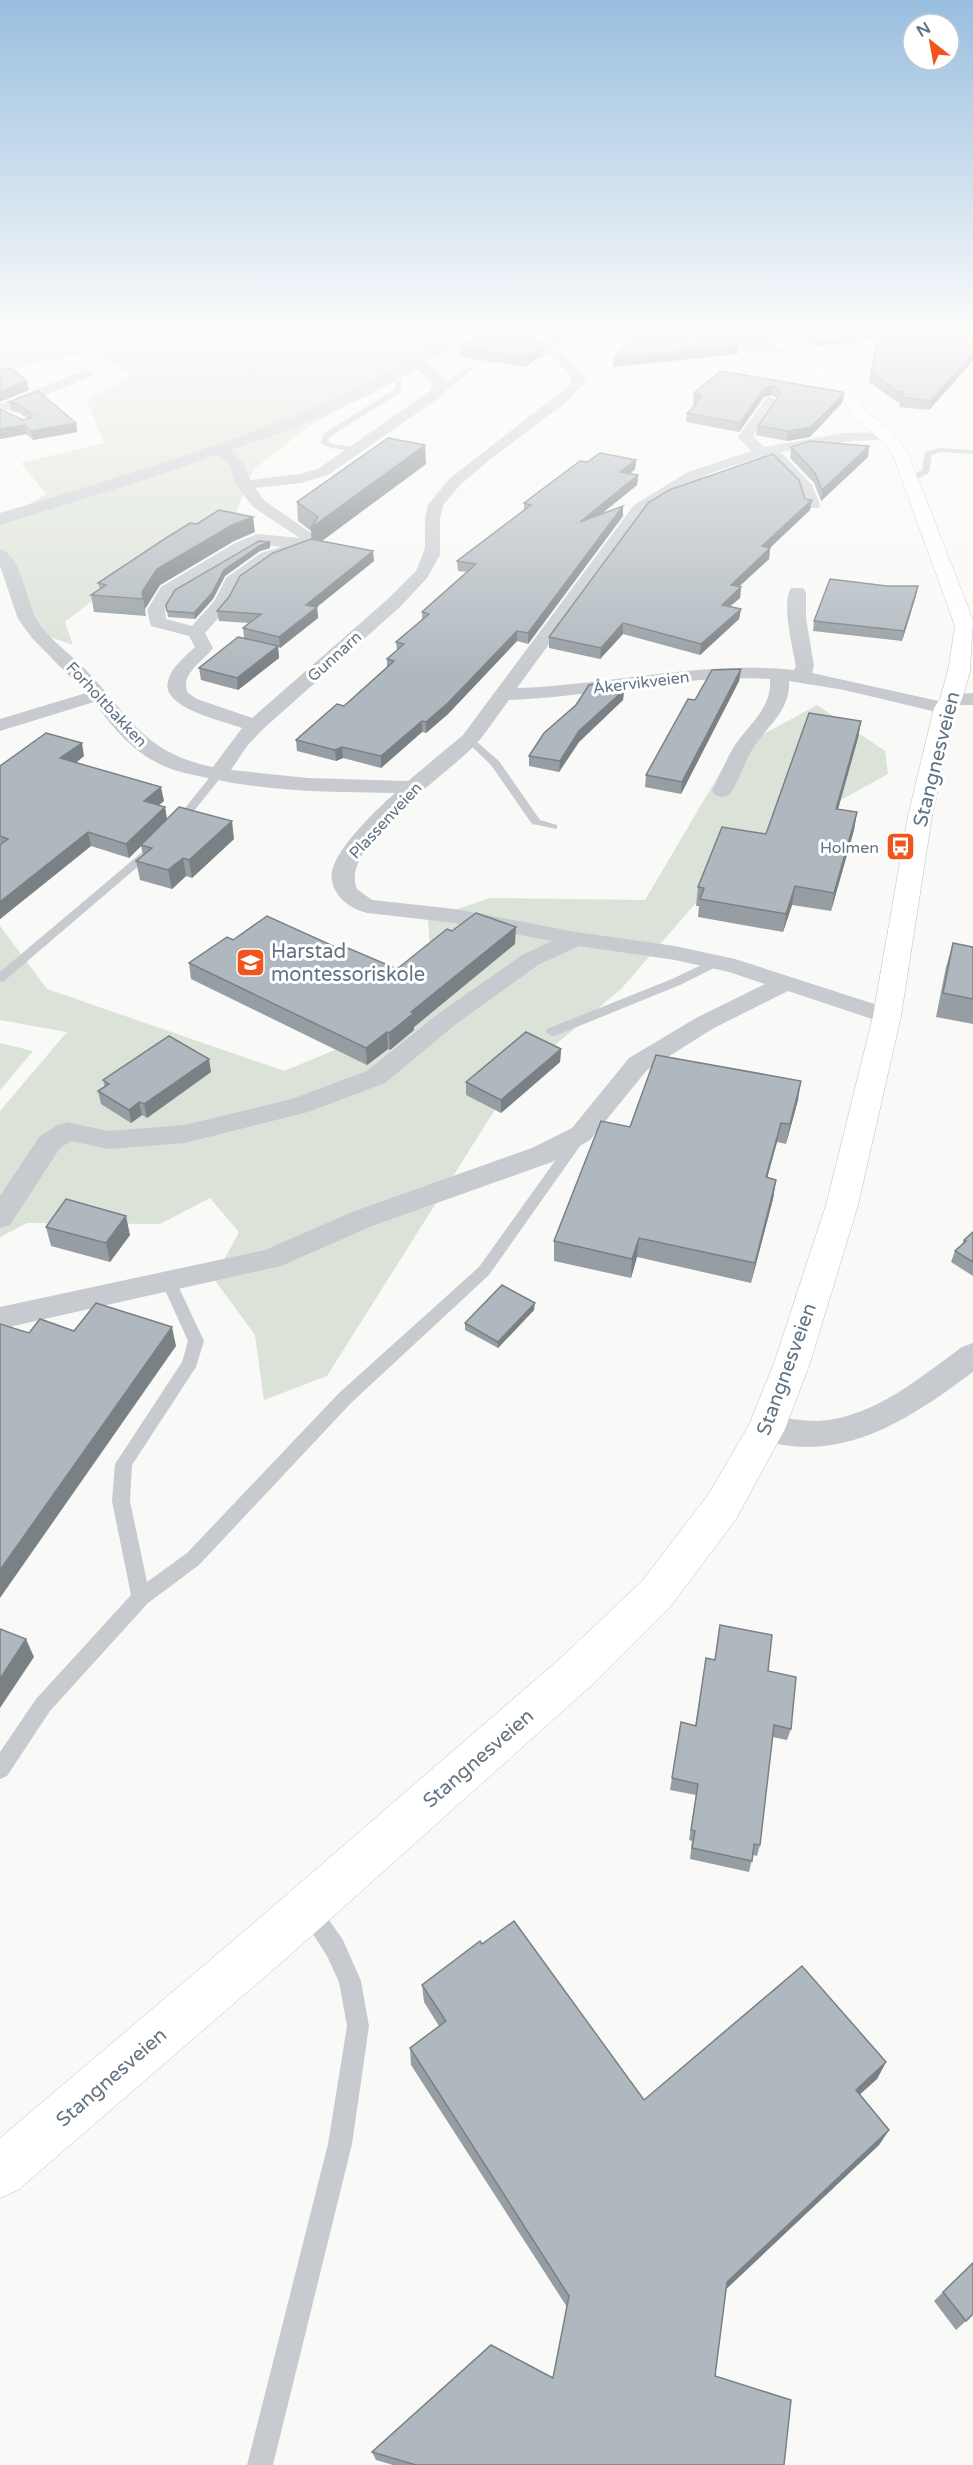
<svg xmlns="http://www.w3.org/2000/svg" width="973" height="2465" viewBox="0 0 973 2465" font-family="'Varela Round',sans-serif">
	<style>
		.green { fill: #dbe2d7 }
		.lines { fill: none; stroke-linecap: round; stroke-linejoin: round }
		.secondary-casing { stroke: #bbc0c5; stroke-width: 1 }
		.service { fill: #c7cbcf; fill-rule: evenodd }
		.minor { fill: #c7cbcf; fill-rule: evenodd }
		.tertiary { fill: #c7cbcf; fill-rule: evenodd }
		.secondary { fill: #fff; fill-rule: evenodd }
		.wall { fill: #969ea3 }
		.shaded-wall { fill: #7a8185 }
		.building { fill: #afb8be; stroke: #7a8185; stroke-width: 1.5 }
		.labels { text-anchor: middle; stroke-width: 6; stroke-linejoin: round; paint-order: stroke }
		.far-street-label { font-size: 16px; fill: #627484; stroke: #fff }
		.far-poi-label { font-size: 16px; fill: #627484; stroke: #fff; text-anchor: end }
		.street-label { font-size: 20px; fill: #627484; stroke: #fff }
		.poi-label { font-size: 20px; fill: #627484; stroke: #fff; text-anchor: start }
	</style>
	<rect width="100%" height="100%" fill="#f9f9f7"/>
	<!-- green -->
	<g class="green">
		<polygon points="0,330 262,330 268,332 275,330 437,330 477,340 418,365 309,426 253,470 235,515 123,577 65,622 73,645 39,633 0,561 0,518 11,515 46,494 21,463 104,443 87,400 132,376 97,351 0,370"/>
		<polygon points="817,705 885,751 888,774 735,858 622,988 513,1081 327,1376 264,1400 255,1335 214,1279 239,1232 210,1198 160,1224 27,1223 0,1237 0,1111 67,1032 0,1020 0,926 47,989 284,1071 434,1009 428,919 490,898 645,900 733,751"/>
		<polygon points="0,1043 33,1051 0,1090"/>
	</g>
	<g class="lines">
		<defs>
			<polygon id="secondary" points="757,330 774,330 850,387 867,412 892,431 907,451 973,620 970,671 962,699 956,708 932,816 901,1016 858,1205 810,1363 785,1429 736,1519 670,1607 594,1683 289,1956 18,2190 0,2198 0,2138 255,1922 564,1655 642,1581 708,1495 749,1425 774,1363 826,1205 873,1016 908,816 934,708 940,699 948,671 955,626 893,455 880,439 855,418 838,393"/>
		</defs>
		<!-- secondary casing -->
		<use href="#secondary" class="secondary-casing"/>
		<!-- service -->
		<g class="service">
			<polygon points="471,366 476,367 441,394 435,394 435,390"/>
			<polygon points="386,377 402,381 401,392 329,437 328,440 332,444 360,448 360,452 330,448 321,443 323,434 395,389 396,383 386,379"/>
			<polygon points="939,448 973,450 973,454 940,452 932,455 929,473 913,481 907,481 907,477 922,470 925,452"/>
			<polygon points="470,736 499,761 540,820 557,825 557,829 532,824 491,765 466,741 466,737"/>
			<polygon points="218,771 222,772 222,776 181,827 173,827 173,823 214,772"/>
			<polygon points="151,847 155,848 155,852 4,981 0,982 0,972 147,848"/>
			<polygon points="716,958 720,959 722,962 720,965 680,985 557,1035 552,1036 545,1032 547,1029 672,979"/>
			<polygon points="580,1131 587,1136 585,1139 489,1275 351,1403 199,1565 148,1603 50,1711 7,1776 0,1779 0,1752 36,1699 131,1595 112,1501 115,1464 182,1362 188,1341 161,1281 164,1277 174,1277 204,1341 196,1367 132,1465 130,1501 147,1582 187,1553 339,1393 479,1267 575,1133"/>
			<polygon points="310,1901 318,1904 343,1940 361,1981 369,2026 352,2144 273,2465 247,2465 328,2144 347,2026 339,1982 327,1956 299,1912 302,1904"/>
		</g>
		<!-- minor -->
		<g class="minor">
			<path d="M510,330C514,330 520,329 524,330C542,334 579,364 586,381L565,403L493,457L460,485L443,505L440,519V555L427,578L401,606L262,730L247,746L231,770L308,778L408,781L463,735L634,505L688,472L751,451L738,437L766,398L771,397L778,401L753,436L764,447L844,433L891,432L893,435L891,438L886,439L844,442L781,452L812,485L820,505L818,508H806L800,489L768,457L758,458L708,474L646,511L517,688C610,685 702,660 794,670L796,666C793,648 781,604 791,588H803L806,592V618L814,666L812,673L943,702L941,699L944,695L973,693V705H952L955,708L952,712L945,714L844,690L789,681C791,712 764,728 750,753C743,767 738,783 729,795L722,797L715,795L712,791C719,777 725,762 733,748C748,725 772,709 770,679C683,674 596,697 509,700C498,714 488,731 476,744C450,773 338,846 357,889L372,900L455,909L576,932L675,946L735,959L896,1011L899,1016L896,1021L887,1024L788,991L714,1028L647,1070L590,1140L552,1162L372,1226L281,1266L0,1329V1307L265,1250L352,1212L532,1148L572,1128L629,1058L696,1018L765,984L729,972L675,960L579,946L538,965L456,1024L385,1083L308,1112L185,1143L108,1149L71,1141L60,1148L10,1225L0,1228V1196L40,1136L58,1125L67,1122L108,1131L185,1125L292,1099L367,1071L438,1014L522,955L552,941L455,923L367,913C356,910 346,905 339,896C332,887 329,876 334,865C342,843 377,809 395,793C334,792 272,792 213,779C194,775 173,772 156,762C130,749 111,725 94,702L0,731V719L86,693L32,638L18,619L0,566V549C22,555 26,602 37,620C48,639 70,653 85,669C130,716 143,753 213,767L242,728C224,721 160,708 168,681C171,667 185,657 195,647L189,636L151,626L147,610L161,587L235,543L257,534L300,538L253,507L236,485L230,466L213,449L220,445C236,449 245,465 250,480L300,474L318,469L431,390L432,383C425,375 415,369 408,362L410,359C425,357 437,371 446,382L443,395L328,475L301,483L255,488L265,501L317,537L310,548L273,561L239,585L229,606L205,633L213,648C204,661 179,674 188,693L197,699L252,718L389,598L416,571L425,548V519L428,505L449,479L571,384L572,381C562,354 528,349 510,330ZM259,544L281,547L261,553L226,578L215,600L192,626L166,619L165,610L174,594Z"/>
			<polygon points="700,340 790,345 796,349 790,353 695,347 694,344"/>
			<polygon points="86,370 91,371 93,374 91,377 0,413 0,404"/>
			<path d="M973,1343V1372C908,1420 840,1467 755,1438L750,1429L755,1420C776,1413 797,1422 819,1421C875,1417 919,1378 962,1347Z"/>
		</g>
		<!-- tertiary -->
		<path class="tertiary" d="M451,330H468L436,356L404,376L371,394L300,426L147,479L0,525V513C62,495 123,476 183,456C278,424 371,391 451,330Z"/>
		<!-- secondary -->
		<use href="#secondary" class="secondary"/>
	</g>
	<!-- wall -->
	<g class="wall">
		<polygon points="532,330 767,330 770,333 769,342 740,342 647,331 644,333 738,354 613,367 614,358 630,340 577,332 556,346"/>
		<polygon points="778,330 789,330 787,337"/>
		<polygon points="795,330 973,330 973,361 929,410 899,407 900,402 897,402 869,382 878,339 817,346"/>
		<polygon points="460,347 543,355 525,367 460,357"/>
		<polygon points="721,371 842,403 810,437 787,441 756,435 758,426 777,398 772,395 764,397 739,432 686,422 687,413 694,407 695,403 693,403 694,393"/>
		<polygon points="38,391 76,423 77,432 33,440 26,434 0,439 0,409 23,420 28,419 20,413 11,411 9,402"/>
		<polygon points="791,447 868,457 821,501 814,483 790,458"/>
		<polygon points="636,460 635,469 630,474 638,475 637,485 600,515 623,516 528,644 517,641 448,714 426,733 422,732 381,768 343,758 336,761 297,751 296,740 344,706 387,667 387,659 397,650 396,642 422,620 422,612 467,572 458,571 457,561 524,510 524,503 587,462"/>
		<polygon points="426,464 322,541 374,561 317,607 318,618 280,648 278,647 279,658 238,690 201,680 199,668 244,638 243,628 249,623 219,621 217,611 312,539 311,531 298,521 297,502"/>
		<polygon points="805,499 812,500 810,510 770,548 769,559 739,587 741,587 740,598 730,606 741,609 739,619 700,655 623,634 600,659 549,648 549,637"/>
		<polygon points="255,532 234,541 160,585 145,609 146,616 94,612 91,595 100,589 98,583"/>
		<polygon points="259,541 270,548 260,551 225,576 213,599 195,619 168,617 166,605"/>
		<polygon points="916,596 902,641 813,631 814,621"/>
		<polygon points="741,669 739,681 681,794 645,787 646,775 695,700"/>
		<polygon points="606,687 624,690 623,700 579,742 559,772 529,766 529,756"/>
		<polygon points="861,721 858,738 838,809 857,812 854,830 831,911 792,905 783,932 698,917 699,906 696,906 698,887 766,834"/>
		<polygon points="84,756 76,763 164,801 159,805 165,807 167,819 234,839 192,878 186,876 172,889 140,880 136,861 143,855 141,846 129,858 91,846 0,919 0,766"/>
		<polygon points="452,931 515,944 414,1027 414,1030 390,1050 388,1049 367,1065 191,979 189,963 344,951 397,969"/>
		<polygon points="953,943 973,947 973,1024 936,1017 946,967"/>
		<polygon points="561,1049 560,1062 501,1113 466,1095 466,1082"/>
		<polygon points="211,1072 147,1118 142,1115 131,1123 101,1104 98,1091 105,1087 103,1080"/>
		<polygon points="798,1100 786,1144 777,1142 767,1178 776,1180 773,1199 751,1283 637,1257 631,1278 554,1261 554,1241 630,1127"/>
		<polygon points="46,1227 130,1235 110,1262 51,1246"/>
		<polygon points="973,1232 973,1276 951,1262 955,1251 962,1244 964,1240"/>
		<polygon points="534,1310 498,1348 465,1330 465,1323"/>
		<polygon points="720,1625 768,1671 791,1729 787,1740 772,1737 760,1845 757,1856 753,1855 749,1872 690,1859 692,1841 689,1840 696,1795 670,1790 681,1722 695,1726 706,1658 715,1660"/>
		<polygon points="482,1944 644,2100 886,2062 877,2079 860,2094 889,2130 879,2145 726,2289 715,2376 784,2465 393,2465 376,2460 372,2452 553,2378 567,2307 411,2065 410,2048 439,2026 424,2002 422,1985"/>
		<polygon points="973,2262 966,2321 956,2330 934,2301"/>
	</g>
	<!-- shaded-wall -->
	<g class="shaded-wall">
		<polygon points="566,330 577,330 577,332 556,346 557,337"/>
		<polygon points="880,330 879,339 817,346 818,337"/>
		<polygon points="739,345 738,354 613,367 614,358"/>
		<polygon points="544,346 543,355 525,367 525,358"/>
		<polygon points="973,354 973,361 929,410 931,401"/>
		<polygon points="27,381 29,390 0,402 0,392"/>
		<polygon points="773,386 772,395 764,397 739,432 740,423 765,388"/>
		<polygon points="844,394 842,403 810,437 787,441 788,431"/>
		<polygon points="76,423 77,432 33,440 31,431"/>
		<polygon points="24,425 26,434 0,439 0,429"/>
		<polygon points="425,445 426,464 312,548 311,528"/>
		<polygon points="869,446 868,457 821,501 822,490"/>
		<polygon points="636,460 635,469 620,481 620,472"/>
		<polygon points="638,475 637,485 579,532 580,522"/>
		<polygon points="812,500 810,510 760,557 762,546"/>
		<polygon points="623,506 623,516 528,644 528,633"/>
		<polygon points="253,517 255,532 234,541 160,585 145,609 142,592 157,569 232,525"/>
		<polygon points="270,542 270,548 260,551 225,576 213,599 195,619 194,613 224,570 259,546"/>
		<polygon points="770,548 769,559 729,595 731,585"/>
		<polygon points="373,551 374,561 313,610 317,607 318,618 280,648 279,637 306,605"/>
		<polygon points="918,586 916,596 902,641 904,631"/>
		<polygon points="741,587 740,598 720,615 722,605"/>
		<polygon points="741,609 739,619 700,655 701,644"/>
		<polygon points="623,623 623,634 600,659 601,648"/>
		<polygon points="517,631 517,641 448,714 426,733 426,722"/>
		<polygon points="278,646 279,658 238,690 237,678"/>
		<polygon points="741,669 739,681 681,794 682,782"/>
		<polygon points="624,690 623,700 579,742 559,772 560,761 579,731"/>
		<polygon points="422,721 422,732 381,768 381,756"/>
		<polygon points="861,721 858,738 833,827 836,809"/>
		<polygon points="82,743 84,756 63,772 60,758"/>
		<polygon points="342,747 343,758 336,761 335,750"/>
		<polygon points="161,787 164,801 146,815 144,801"/>
		<polygon points="165,807 167,821 141,845 141,846 129,858 126,844"/>
		<polygon points="857,812 854,830 831,911 834,893"/>
		<polygon points="232,821 234,839 192,878 189,860"/>
		<polygon points="88,832 91,846 0,919 0,902"/>
		<polygon points="183,858 186,876 172,889 168,870"/>
		<polygon points="795,886 792,905 783,932 786,914"/>
		<polygon points="516,927 515,944 414,1027 414,1030 390,1050 389,1033 411,1012"/>
		<polygon points="387,1032 388,1049 367,1065 366,1048"/>
		<polygon points="561,1049 560,1062 501,1113 501,1100"/>
		<polygon points="209,1059 211,1072 147,1118 144,1104"/>
		<polygon points="801,1081 798,1100 786,1144 790,1124"/>
		<polygon points="139,1102 142,1115 131,1123 129,1110"/>
		<polygon points="781,1123 777,1142 762,1197 766,1177"/>
		<polygon points="776,1180 773,1199 751,1283 755,1263"/>
		<polygon points="126,1216 130,1235 110,1262 106,1243"/>
		<polygon points="639,1238 637,1257 631,1278 632,1259"/>
		<polygon points="535,1303 534,1310 498,1348 498,1342"/>
		<polygon points="172,1327 176,1346 0,1598 0,1570"/>
		<polygon points="26,1639 34,1657 0,1708 0,1679"/>
		<polygon points="886,2062 877,2079 847,2106 856,2090"/>
		<polygon points="889,2130 879,2145 721,2294 727,2282"/>
	</g>
	<!-- building -->
	<g class="building">
		<polygon points="487,330 518,330 544,346 525,358 460,347"/>
		<polygon points="547,330 566,330 557,337"/>
		<polygon points="627,330 641,330 643,333 739,345 614,358 638,332"/>
		<polygon points="721,330 767,330 770,333 741,333"/>
		<polygon points="810,330 878,330 818,337"/>
		<polygon points="880,330 973,330 973,354 931,401 901,397 903,392 898,392 871,373"/>
		<polygon points="11,368 27,381 0,392 0,370"/>
		<polygon points="721,371 842,392 844,394 811,427 788,431 758,426 781,393 780,390 773,386 765,388 740,423 687,413 697,404 694,404 700,398 698,398 701,395 694,393"/>
		<polygon points="38,391 76,423 31,431 24,425 0,429 0,409 23,420 32,418 32,414 18,404 9,402"/>
		<polygon points="388,438 425,445 311,528 318,517 297,502"/>
		<polygon points="810,441 869,446 822,490 815,473 791,447"/>
		<polygon points="600,453 636,460 620,472 638,475 580,522 623,506 528,633 517,631 448,703 426,722 422,721 381,756 342,747 335,750 296,740 337,704 344,706 394,661 387,659 404,644 396,642 429,614 422,612 476,564 457,561 531,505 524,503 580,461 587,462"/>
		<polygon points="773,454 799,480 805,499 812,500 762,546 770,548 731,585 741,587 722,605 741,609 701,644 623,623 601,648 549,637 648,503 669,490"/>
		<polygon points="219,510 253,517 232,525 157,569 142,592 143,599 91,595 106,585 98,583 166,538 190,523 197,524"/>
		<polygon points="311,539 373,551 306,605 317,607 279,637 243,628 261,614 217,611 229,597 240,576 273,553"/>
		<polygon points="259,541 270,542 259,546 224,570 212,593 194,613 167,611 166,605 175,590"/>
		<polygon points="830,579 887,586 918,586 904,631 814,621"/>
		<polygon points="238,637 278,646 237,678 199,668"/>
		<polygon points="741,669 682,782 646,775 688,699 695,700 712,670"/>
		<polygon points="602,683 606,687 624,690 579,731 560,761 529,756 544,733 576,705 589,685"/>
		<polygon points="809,713 861,721 836,809 857,812 834,893 795,886 786,914 700,899 704,888 698,887 722,827 766,834"/>
		<polygon points="46,733 82,743 60,758 161,787 144,801 165,807 126,844 88,832 0,902 0,845 8,839 0,836 0,766"/>
		<polygon points="179,807 232,821 189,860 183,858 168,870 136,861 152,848 141,845"/>
		<polygon points="476,913 516,927 411,1012 414,1013 389,1033 387,1032 366,1048 189,963 227,937 233,940 267,916 344,951 348,948 397,969 447,929 452,931"/>
		<polygon points="953,943 973,947 973,999 943,993"/>
		<polygon points="526,1032 561,1049 501,1100 466,1082"/>
		<polygon points="169,1036 209,1059 144,1104 139,1102 129,1110 98,1091 109,1084 103,1080"/>
		<polygon points="656,1055 801,1081 790,1124 781,1123 766,1177 776,1180 755,1263 639,1238 632,1259 554,1241 601,1121 630,1127"/>
		<polygon points="66,1199 126,1216 106,1243 46,1227"/>
		<polygon points="973,1232 973,1262 955,1251 966,1241 964,1240"/>
		<polygon points="502,1285 535,1303 498,1342 465,1323"/>
		<polygon points="96,1303 172,1327 0,1570 0,1324 29,1333 40,1319 74,1331"/>
		<polygon points="720,1625 772,1635 768,1671 796,1677 791,1729 774,1725 760,1845 754,1844 752,1861 692,1848 695,1831 691,1830 698,1784 672,1778 681,1722 696,1726 706,1658 715,1660"/>
		<polygon points="0,1629 26,1639 0,1679"/>
		<polygon points="514,1921 644,2100 802,1966 886,2062 856,2090 889,2130 727,2282 715,2376 791,2400 784,2465 416,2465 372,2452 491,2345 553,2378 569,2296 410,2048 446,2021 422,1985 480,1941 482,1944"/>
		<polygon points="973,2263 973,2314 966,2321 943,2292"/>
	</g>
	<!-- sky -->
	<linearGradient id="sky" x2="0" y2="1"><stop stop-color="#98bedf"/><stop offset="0.49" stop-color="#fcfcfb"/><stop offset="1" stop-color="#fcfcfb" stop-opacity="0"/></linearGradient>
	<rect width="973" height="675" fill="url(#sky)"/>
	<!-- icons -->
	<defs>
		<symbol id="bus-square" viewBox="-11 -11 22 22"><rect x="-9" y="-9" width="18" height="18" rx="4" fill="#f2541e" stroke="#fff"/><path d="M-5-6H5V4H4V6H2V4H-2V6H-4V4H-5ZM-3.5-4V0h7V-4ZM-3.5 1.2v1.5H-2V1.2ZM2 1.2v1.5H3.5V1.2Z" fill="#fff"/></symbol>
		<symbol id="school-square" viewBox="-11 -11 22 22"><rect x="-9" y="-9" width="18" height="18" rx="4" fill="#f2541e" stroke="#fff"/><path d="M0-5L7-2L0 1L-7-2ZM-4 1L0 2.5L4 1V4Q0 6-4 4Z" fill="#fff"/></symbol>
	</defs>
	<g fill-rule="evenodd">
		<use href="#bus-square" x="884" y="830" width="33" height="33"/>
		<use href="#school-square" x="234" y="946" width="33" height="33"/>
	</g>
	<g class="labels">
		<!-- far-street labels -->
		<g class="far-street-label">
			<text transform="translate(334 656) rotate(-42)" y="6">Gunnarn</text>
			<text transform="translate(641 682) rotate(-7)" y="6">Åkervikveien</text>
			<text transform="translate(107 704) rotate(47)" y="6">Forholtbakken</text>
			<text transform="translate(385 820) rotate(-47)" y="6">Plassenveien</text>
		</g>
		<!-- far-poi labels -->
		<g class="far-poi-label">
			<text x="879" y="853">Holmen</text>
		</g>
		<!-- street labels -->
		<g class="street-label">
			<text transform="translate(936 759) rotate(-76)" y="7">Stangnesveien</text>
			<text transform="translate(786 1369) rotate(-70)" y="7">Stangnesveien</text>
			<text transform="translate(478 1758) rotate(-41)" y="7">Stangnesveien</text>
			<text transform="translate(111 2077) rotate(-41)" y="7">Stangnesveien</text>
		</g>
		<!-- poi labels -->
		<g class="poi-label">
			<text x="271" y="958">Harstad<tspan x="271" dy="23">montessoriskole</tspan></text>
		</g>
	</g>
	<!-- north arrow -->
	<g transform="translate(931 42) rotate(329)"><circle r="28" fill="#ffffff" stroke="#c0c7ce" stroke-width="1.5"/>
	<path d="M0-4.5L10 22L0 15L-10 22Z" fill="#f2541e"/>
	<text y="-9" font-size="16" font-weight="bold" text-anchor="middle" fill="#627484">N</text>
	</g>
</svg>
